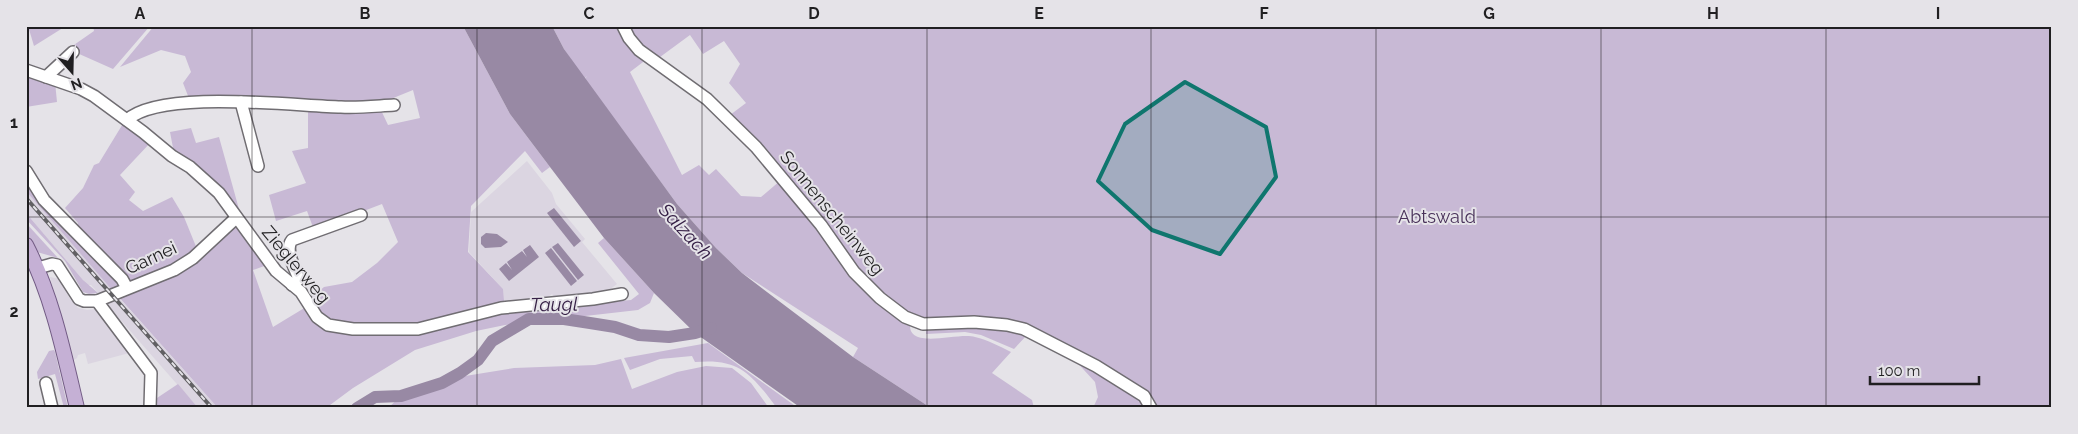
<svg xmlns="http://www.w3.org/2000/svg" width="2078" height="434" viewBox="0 0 2078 434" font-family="Raleway,sans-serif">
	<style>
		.built { fill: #dbd5e1 }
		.green { fill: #c8b9d5 }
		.water { fill: #9889a4 }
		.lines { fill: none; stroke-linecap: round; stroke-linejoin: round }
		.river { stroke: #9889a4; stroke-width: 12 }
		.minor-casing { stroke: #706d72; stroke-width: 14 }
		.major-casing { stroke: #725b84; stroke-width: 16 }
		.minor { stroke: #fff; stroke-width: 11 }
		.major { stroke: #c5b0d5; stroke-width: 14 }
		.rail-casing { stroke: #616063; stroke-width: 4 }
		.rail { stroke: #e5e3e8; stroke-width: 2; stroke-dasharray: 5.5; stroke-linecap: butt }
		.marked { fill: #0f766e; fill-opacity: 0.2; stroke: #0f766e; stroke-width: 4; stroke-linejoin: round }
		.grid { fill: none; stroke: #201f21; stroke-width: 1; stroke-opacity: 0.55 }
		.labels { text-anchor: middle; stroke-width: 4; stroke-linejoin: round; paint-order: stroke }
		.street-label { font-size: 18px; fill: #201f21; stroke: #e5e3e8 }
		.park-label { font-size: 18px; fill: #49325a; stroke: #e5e3e8 }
		.water-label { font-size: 19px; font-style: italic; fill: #362046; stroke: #e5e3e8 }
		.neatline { fill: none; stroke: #201f21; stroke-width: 2 }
		.grid-label { font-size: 16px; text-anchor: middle; font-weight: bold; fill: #201f21 }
	</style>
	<rect width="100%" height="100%" fill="#e5e3e8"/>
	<!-- built -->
	<g class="built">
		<polygon points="527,161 552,193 556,204 585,239 582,242 617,284 602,295 557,301 552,294 543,301 504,305 503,289 469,252 471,212"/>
		<polygon points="26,191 112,290 218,408 198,408 110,308 109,304 91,285 87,285 83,280 26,213"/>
		<polygon points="50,277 60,279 70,299 78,308 87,310 97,309 133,352 88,364 85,353 78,355 77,358 72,361"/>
	</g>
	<!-- green -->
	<g class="green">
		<polygon points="28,26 66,26 34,46"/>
		<polygon points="93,26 150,26 113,69 77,53 71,47 94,31"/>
		<polygon points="154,26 463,26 510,114 550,167 542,173 525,151 471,206 468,252 503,289 505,312 631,300 639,294 598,243 604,238 654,293 650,303 638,310 505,325 476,331 415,350 353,388 326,408 218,408 117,295 178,272 232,227 238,228 267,265 253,270 273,327 306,307 309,300 324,287 352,282 377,263 398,242 382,204 314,230 307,211 276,221 269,195 306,183 292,151 308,148 308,107 380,108 388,125 420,118 413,90 381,103 190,101 183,83 191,72 185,56 161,50 120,67"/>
		<path d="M552,26H621L647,59L630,72L682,175L699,165L709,175L716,169L741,196L761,197L781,180L879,300L910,325C909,350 958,332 975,337C988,340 999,346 1011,352L992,373L1032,400L1034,408H931L853,357L858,348L742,273L716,248L677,204L585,79L587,76L584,79L564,49Z"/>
		<polygon points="625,26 2052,26 2052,408 1093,408 1098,397 1095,382 1073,358 1027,335 1014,349 981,335 965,332 926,334 926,329 932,323 900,309 863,277 730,115 746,103 729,83 740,64 724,41 703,54 690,35 656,60 639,47"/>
		<polygon points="26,73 55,82 57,102 26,107"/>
		<polygon points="124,122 151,142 120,175 135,192 129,200 143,211 172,197 184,217 197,249 172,267 130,283 77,232 78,223 65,208 83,188 94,165 99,163"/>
		<polygon points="191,128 196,143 219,137 242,220 174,153 170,132"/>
		<polygon points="26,179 119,284 112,290 26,191"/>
		<polygon points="26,213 83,280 98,293 89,294 83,292 65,261 26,219"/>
		<polygon points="26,223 58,258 37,252 26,233"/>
		<path d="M708,343L798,408H777C751,374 740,358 695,362L692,356L660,359L630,370L624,358Z"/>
		<polygon points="54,350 55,352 68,408 64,408 55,374 38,379 37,372 49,351"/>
		<polygon points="621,359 632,389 677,372 706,366 732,368 751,383 769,408 388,408 401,396 465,376 514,368 595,365"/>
		<polygon points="178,384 198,408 157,408 157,398"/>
	</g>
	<!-- water -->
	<g class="water">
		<polygon points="463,26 552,26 564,49 677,204 716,248 742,273 853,357 931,408 801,408 695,333 654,293 604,238 550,167 510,114"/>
		<polygon points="554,208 581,241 574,247 547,213"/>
		<polygon points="486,233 497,234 508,242 501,247 485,248 481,244 481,237"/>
		<polygon points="558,243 584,275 578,280 552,247"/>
		<polygon points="530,245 539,257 509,281 499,269 506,263 512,270 507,262 522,251 527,257 523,250"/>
		<polygon points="551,248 577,281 571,286 545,253"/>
	</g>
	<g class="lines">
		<!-- river -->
		<polyline class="river" points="357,408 375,397 401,396 442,383 460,373 478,360 492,341 529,319 564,319 590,323 615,327 639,335 669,337 695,333 711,328"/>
		<defs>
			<g id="minor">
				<polyline points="623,26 629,38 639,50 707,99 756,147 821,225 854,272 880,298 905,317 923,324 974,322 1007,325 1024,329 1096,366 1144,396 1151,408"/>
				<polyline points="26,70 81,89 94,96 143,132 172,156 190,167 219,193 276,271 301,292 317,317 328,325 353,329 418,329 501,308 593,299 622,294"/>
				<polyline points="46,77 73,52"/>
				<polyline points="241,102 258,166"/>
				<path d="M127,120C161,89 294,106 341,107C358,108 376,106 394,105"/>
				<polyline points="26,171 44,200 122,279 127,288"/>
				<polyline points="38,268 52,264 57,265 79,299 84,301 97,301 174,270 193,258 236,218"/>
				<path d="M292,285L299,279C295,268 284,250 292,240L361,215"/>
				<polyline points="97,301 151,373 150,408"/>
				<polyline points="46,383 52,408"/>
			</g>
			<path id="major" d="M26,245C52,295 64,353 77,408"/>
		</defs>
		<!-- minor casing -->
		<use href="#minor" class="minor-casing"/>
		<!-- major casing -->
		<use href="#major" class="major-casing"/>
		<!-- minor -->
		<use href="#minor" class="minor"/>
		<!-- major -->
		<use href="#major" class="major"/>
		<defs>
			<polyline id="rail" points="26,198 212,408"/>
		</defs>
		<!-- rail casing -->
		<use href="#rail" class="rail-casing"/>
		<!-- rail -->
		<use href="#rail" class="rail"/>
	</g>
	<!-- marked area -->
	<path class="marked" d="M1185,82L1266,127L1276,177L1220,254L1152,230L1098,181L1125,124Z"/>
	<!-- grid -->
	<path class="grid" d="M252,26V408M477,26V408M702,26V408M927,26V408M1151,26V408M1376,26V408M1601,26V408M1826,26V408M26,217H2052"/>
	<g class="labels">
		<!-- street labels -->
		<g class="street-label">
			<text transform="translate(832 213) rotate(51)" y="6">Sonnenscheinweg</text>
			<text transform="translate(151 258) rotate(-25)" y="6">Garnei</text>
			<text transform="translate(296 265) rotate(50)" y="6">Zieglerweg</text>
		</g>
		<!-- park labels -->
		<g class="park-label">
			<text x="1437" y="223">Abtswald</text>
		</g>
		<!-- water labels -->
		<g class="water-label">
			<text transform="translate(686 231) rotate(47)" y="7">Salzach</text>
			<text transform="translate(554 304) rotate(-1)" y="7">Taugl</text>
		</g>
	</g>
	<!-- border -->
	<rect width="2078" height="434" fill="none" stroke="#e5e3e8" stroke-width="55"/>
	<!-- north arrow -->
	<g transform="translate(72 72) rotate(160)" stroke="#e5e3e8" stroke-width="4" paint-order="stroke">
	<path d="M0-4L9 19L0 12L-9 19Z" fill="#201f21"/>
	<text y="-8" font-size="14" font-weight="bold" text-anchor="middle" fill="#201f21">N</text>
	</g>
	<!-- scale -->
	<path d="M1870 376v8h109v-8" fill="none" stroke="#201f21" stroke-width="2.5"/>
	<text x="1878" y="376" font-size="15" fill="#201f21" stroke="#e5e3e8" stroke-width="4" paint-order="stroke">100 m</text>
	<rect x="28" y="28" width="2022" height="378" class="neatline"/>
	<g class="grid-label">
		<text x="140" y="19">A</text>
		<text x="365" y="19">B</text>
		<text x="589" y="19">C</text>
		<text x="814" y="19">D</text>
		<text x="1039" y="19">E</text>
		<text x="1264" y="19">F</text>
		<text x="1489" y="19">G</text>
		<text x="1713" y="19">H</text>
		<text x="1938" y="19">I</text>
		<text x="14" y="128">1</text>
		<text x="14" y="317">2</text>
	</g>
</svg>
